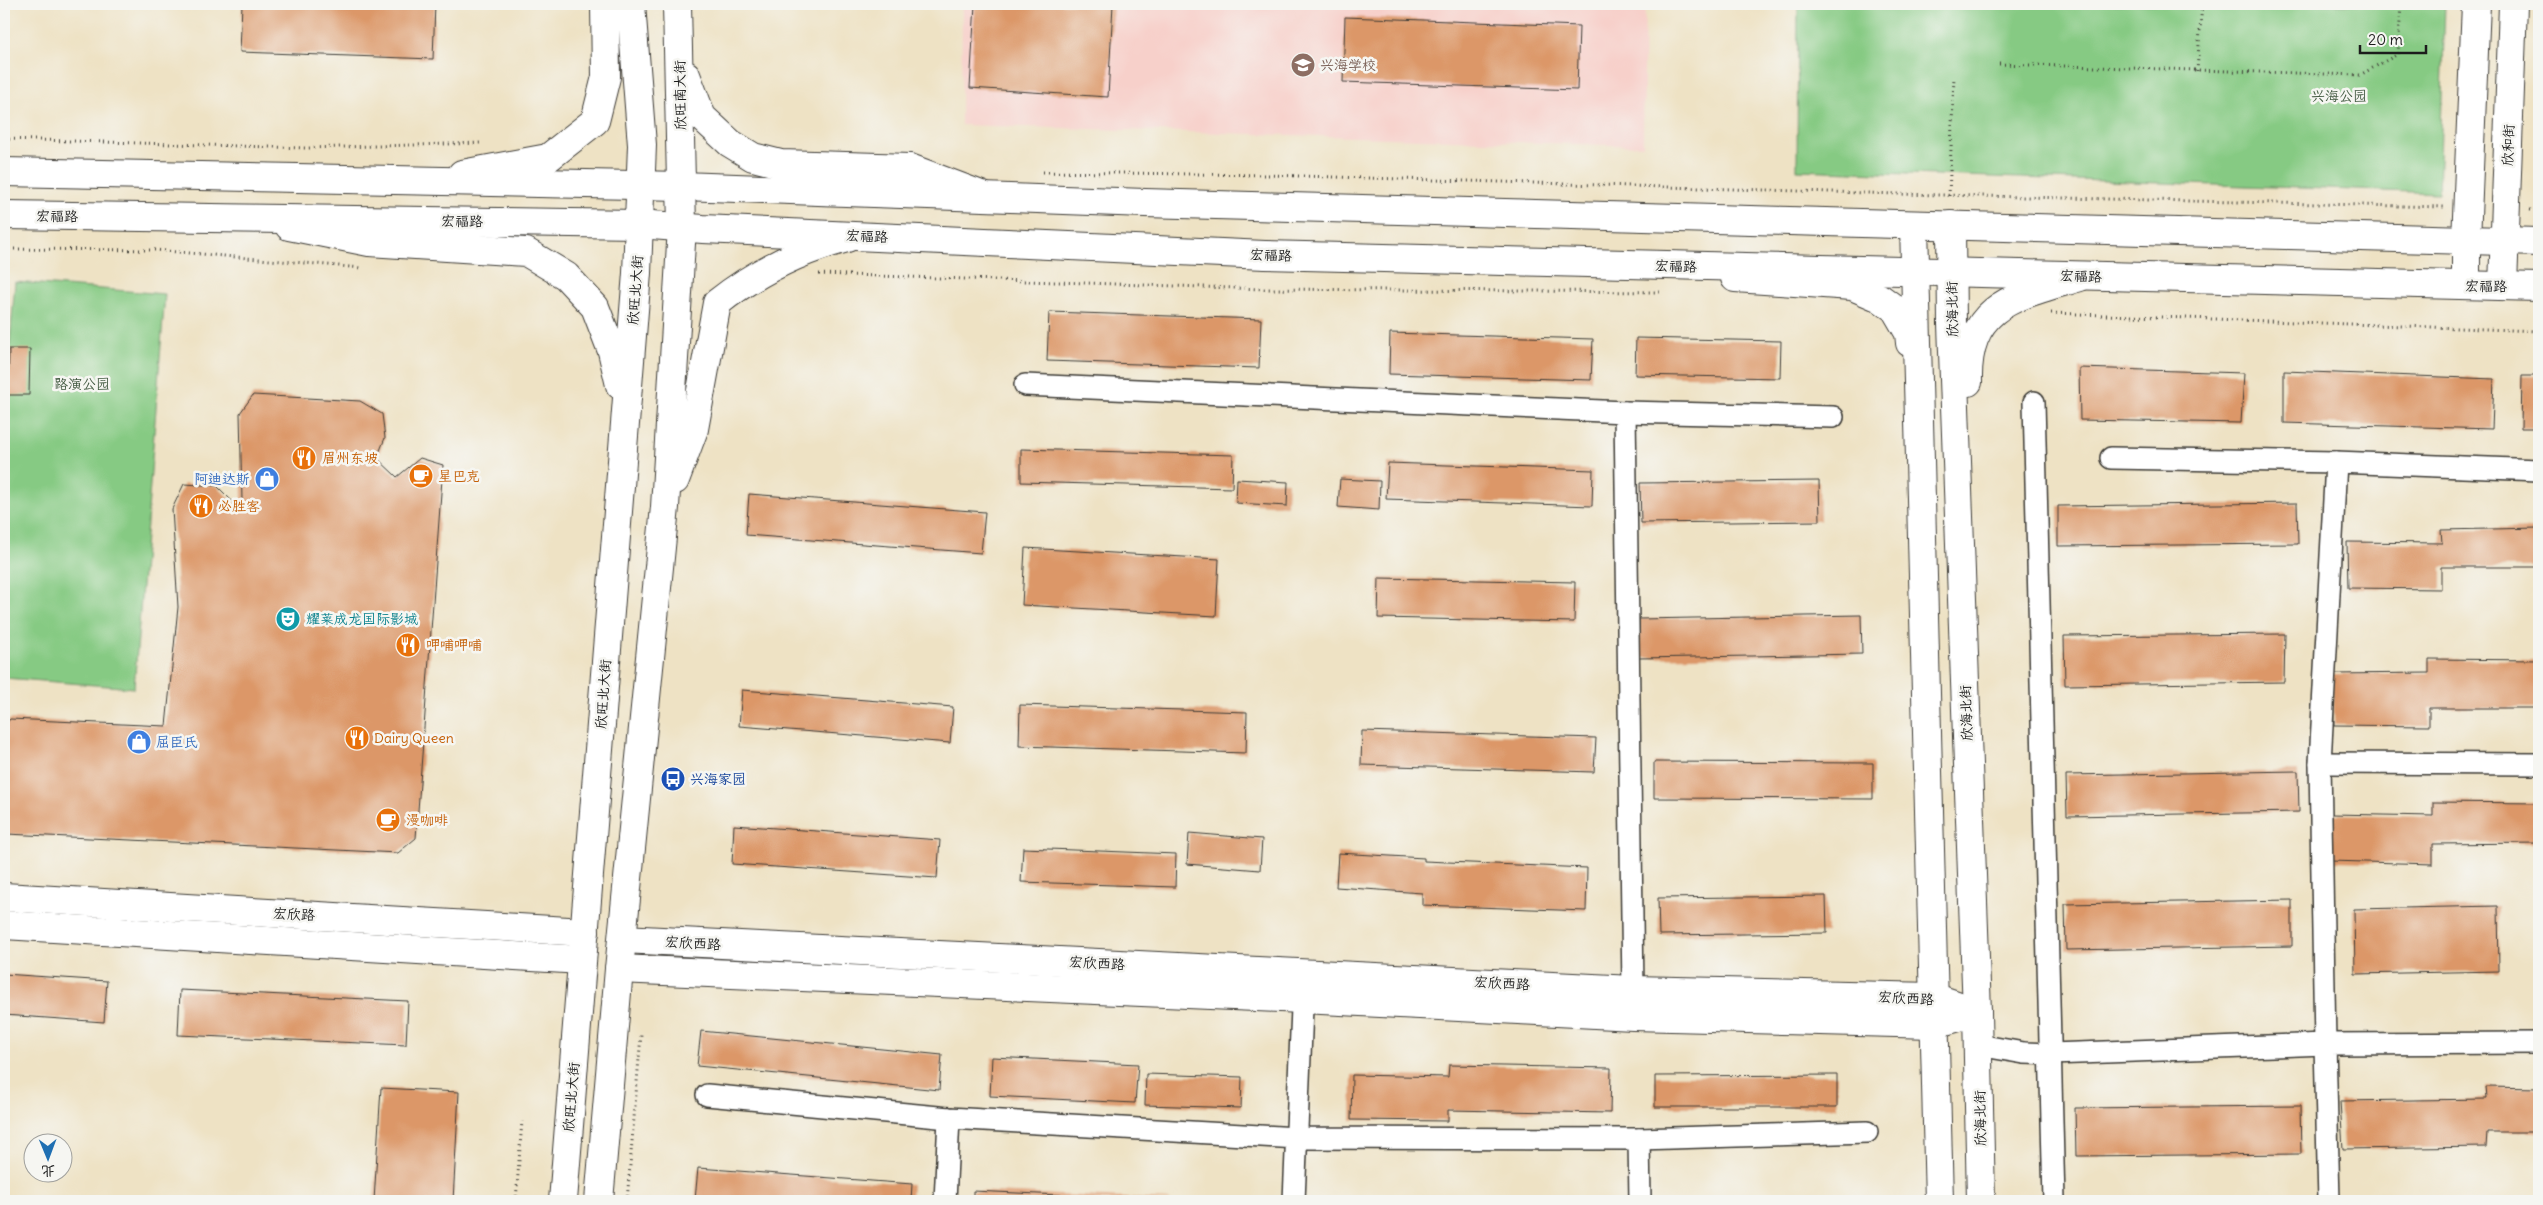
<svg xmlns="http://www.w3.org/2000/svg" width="2543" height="1205" viewBox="0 0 2543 1205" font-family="Delius,'LXGW WenKai TC',sans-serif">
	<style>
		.built { fill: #f7d0ca }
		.green { fill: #86ca83; stroke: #517350 }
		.building { fill: #dc9768 }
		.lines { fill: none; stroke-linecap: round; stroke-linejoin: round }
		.street-casing { stroke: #3c3a35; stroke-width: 24 }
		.secondary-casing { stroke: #3c3a35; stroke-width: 30 }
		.primary-casing { stroke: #3c3a35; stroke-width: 30 }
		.path { stroke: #3c3a35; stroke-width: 3; stroke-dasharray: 1 4; stroke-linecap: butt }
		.street { stroke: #fff; stroke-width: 21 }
		.secondary { stroke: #fff; stroke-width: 28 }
		.primary { stroke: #fff; stroke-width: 28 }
		.labels { text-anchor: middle; stroke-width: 5; stroke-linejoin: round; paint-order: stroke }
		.education-label { font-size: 14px; fill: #785e54; stroke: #f6f6f2; text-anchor: start }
		.street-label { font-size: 14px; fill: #1c1c1c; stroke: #f6f6f2 }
		.park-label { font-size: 14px; fill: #415940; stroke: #f6f6f2 }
		.food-label { font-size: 14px; fill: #c56008; stroke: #f6f6f2; text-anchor: start }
		.shop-label { font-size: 14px; fill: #366cbe; stroke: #f6f6f2; text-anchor: end }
		.culture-label { font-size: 14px; fill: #0d838f; stroke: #f6f6f2; text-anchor: start }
		.transit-label { font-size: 14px; fill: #164399; stroke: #f6f6f2; text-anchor: start }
	</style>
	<rect width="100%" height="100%" fill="#f6f6f2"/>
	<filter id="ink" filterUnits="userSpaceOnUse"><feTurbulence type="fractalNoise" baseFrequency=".02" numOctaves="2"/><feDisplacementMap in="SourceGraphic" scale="10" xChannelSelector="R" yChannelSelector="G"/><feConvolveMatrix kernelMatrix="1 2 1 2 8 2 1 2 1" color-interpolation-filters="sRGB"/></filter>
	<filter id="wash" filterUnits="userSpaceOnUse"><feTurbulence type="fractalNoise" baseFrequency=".0096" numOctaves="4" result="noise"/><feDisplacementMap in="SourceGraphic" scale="20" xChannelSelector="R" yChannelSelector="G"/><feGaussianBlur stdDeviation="1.12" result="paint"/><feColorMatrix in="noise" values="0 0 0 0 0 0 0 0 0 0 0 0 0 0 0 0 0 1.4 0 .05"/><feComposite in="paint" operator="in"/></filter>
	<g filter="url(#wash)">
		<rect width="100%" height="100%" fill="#eee2c4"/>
		<!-- built -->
		<polygon class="built" points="962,4 1645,4 1643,146 961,125"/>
		<!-- green -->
		<g class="green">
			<polygon points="1798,4 2445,4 2439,193 1797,170"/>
			<polygon points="15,282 165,294 134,688 4,678 4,415"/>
		</g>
		<g id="blocks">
			<!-- building -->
			<g class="building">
				<polygon points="242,4 435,4 433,59 240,52"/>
				<polygon points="975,4 1113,4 1108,97 970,88"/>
				<polygon points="1345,17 1579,26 1577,90 1343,82"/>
				<polygon points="1049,312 1261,319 1259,368 1047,361"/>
				<polygon points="1390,333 1593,339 1591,380 1389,374"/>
				<polygon points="1636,338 1781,341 1780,378 1635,375"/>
				<polygon points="9,349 30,349 29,395 8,395"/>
				<polygon points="2079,368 2244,373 2241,423 2080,420"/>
				<polygon points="2284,371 2494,379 2492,429 2284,423"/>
				<polygon points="2522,376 2539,376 2539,428 2521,428"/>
				<polygon points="253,395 360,401 382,414 385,438 377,458 397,477 420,458 443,465 416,838 398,853 7,834 4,832 4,726 10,719 166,726 178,607 172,509 184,484 217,486 234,503 242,501 240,413"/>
				<polygon points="1021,449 1233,455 1232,488 1021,482"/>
				<polygon points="1388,463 1593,470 1592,506 1386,499"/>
				<polygon points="1237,479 1288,482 1287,506 1236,503"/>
				<polygon points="1340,479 1380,481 1379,510 1338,507"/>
				<polygon points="1819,481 1820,521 1641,523 1640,483"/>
				<polygon points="749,494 985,512 981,553 746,535"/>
				<polygon points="2297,503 2298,544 2058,546 2058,506"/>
				<polygon points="2539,528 2539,567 2441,567 2441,589 2348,588 2347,542 2442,543 2441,530"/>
				<polygon points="1025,548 1219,559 1216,616 1022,605"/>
				<polygon points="1379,578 1575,582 1574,622 1378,618"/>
				<polygon points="1861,615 1862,654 1639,658 1639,619"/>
				<polygon points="2285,634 2284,682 2065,685 2064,636"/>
				<polygon points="2429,659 2539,660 2539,708 2429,708 2429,726 2334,725 2333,674 2429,673"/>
				<polygon points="742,690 953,707 950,743 739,726"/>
				<polygon points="1020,705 1247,712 1246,753 1019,746"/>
				<polygon points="1362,731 1596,738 1594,772 1361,765"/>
				<polygon points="1654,762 1873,763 1873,799 1654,798"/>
				<polygon points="2298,771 2299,812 2067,816 2066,775"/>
				<polygon points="2433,802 2539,803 2539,843 2433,844 2433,864 2331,861 2332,814 2433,816"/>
				<polygon points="734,825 940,840 937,878 732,864"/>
				<polygon points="1189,833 1262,839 1260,870 1187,864"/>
				<polygon points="1023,848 1176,854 1175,887 1021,882"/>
				<polygon points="1338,853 1424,858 1424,861 1587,868 1586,911 1422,905 1422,893 1336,887"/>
				<polygon points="1826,896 1827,933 1659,935 1658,898"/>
				<polygon points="2292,900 2292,946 2066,950 2065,904"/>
				<polygon points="2498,906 2499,971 2355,974 2354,909"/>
				<polygon points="4,974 107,981 104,1022 4,1015"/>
				<polygon points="180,990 408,1001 406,1045 178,1035"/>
				<polygon points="701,1031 942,1055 939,1090 697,1066"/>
				<polygon points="992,1057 1138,1064 1135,1103 990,1096"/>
				<polygon points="1449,1065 1611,1068 1610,1113 1448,1110 1448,1121 1351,1120 1352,1075 1448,1077"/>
				<polygon points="1146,1074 1242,1077 1241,1108 1145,1105"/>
				<polygon points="1837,1075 1837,1107 1655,1107 1655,1076"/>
				<polygon points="2486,1087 2539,1088 2539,1132 2487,1132 2486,1147 2343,1149 2340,1101 2487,1099"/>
				<polygon points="381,1088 459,1092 453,1201 374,1201"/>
				<polygon points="2300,1106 2301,1154 2076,1156 2075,1108"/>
				<polygon points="698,1168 912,1184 911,1201 695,1200"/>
				<polygon points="973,1191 1169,1200 1169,1201 973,1201"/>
			</g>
		</g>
	</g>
	<g filter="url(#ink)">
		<use href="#blocks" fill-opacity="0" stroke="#3c3a35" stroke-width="1"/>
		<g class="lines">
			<defs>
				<g id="street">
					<polyline points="1025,385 1625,412 1633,990"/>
					<polyline points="2034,402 2054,1201"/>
					<polyline points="1625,412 1833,417"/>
					<polyline points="2111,458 2336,462 2539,470"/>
					<polyline points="2320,763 2539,764"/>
					<polyline points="1978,1045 2024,1053 2051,1054 2325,1044 2320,763 2336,462"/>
					<polyline points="707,1095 949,1118 1297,1138 1639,1139 1867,1132"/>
					<polyline points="1639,1139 1640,1201"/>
					<polyline points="945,1201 949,1118"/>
					<polyline points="1294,1201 1303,984"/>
					<polyline points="2329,1201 2325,1044 2539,1043"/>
				</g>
				<g id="secondary">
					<polyline points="686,75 702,117 730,143 753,157 781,164 910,168 981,195"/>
					<polyline points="462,174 548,158 595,121 606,77 605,4"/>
					<polyline points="1914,225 1939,1201"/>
					<polyline points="1951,225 1952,324 1977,1012 1981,1201"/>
					<polyline points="289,226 369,242 526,252 566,276 595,307 612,351 620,385"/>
					<polyline points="1735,278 1852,286 1880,298 1895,309 1909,333 1910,343"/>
					<polyline points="2466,285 2466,240 2476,4"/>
					<polyline points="2503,286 2513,4"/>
					<path d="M1968,382C1966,303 2017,296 2080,277"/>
					<path d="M675,480L694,429L717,303C756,272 798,251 847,238"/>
					<polyline points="4,897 585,932"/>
					<polyline points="4,925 582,960"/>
					<polyline points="623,939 1633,990 1933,997 1977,1012"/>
					<polyline points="619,969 1302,999 1633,1016 1934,1024 1977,1012"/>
					<polyline points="563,1201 637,273 642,145 631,4"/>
					<polyline points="599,1201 619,969 665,507 682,227 677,4"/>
				</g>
				<g id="primary">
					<polyline points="4,172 682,186 1145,203 2539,242"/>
					<polyline points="4,215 639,224 703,229 1265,255 2539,287"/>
				</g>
			</defs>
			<!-- street casing -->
			<use href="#street" class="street-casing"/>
			<!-- secondary casing -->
			<use href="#secondary" class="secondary-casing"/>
			<!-- primary casing -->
			<use href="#primary" class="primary-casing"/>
			<!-- path -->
			<g class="path">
				<polyline points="1999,64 2360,75 2398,54 2401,4"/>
				<polyline points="2197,71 2202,4"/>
				<polyline points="4,139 306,148 483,143"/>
				<polyline points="1043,172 1268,175 1898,194 2444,207"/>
				<polyline points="1949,196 1954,77"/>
				<polyline points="2530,210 2539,211"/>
				<polyline points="4,249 155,250 362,268"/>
				<polyline points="819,274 1264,289 1663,292"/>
				<polyline points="2051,313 2539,331"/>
				<polyline points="516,1201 522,1121"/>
				<polyline points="627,1201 641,1035"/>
			</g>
			<!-- street -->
			<use href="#street" class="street"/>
			<!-- secondary -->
			<use href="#secondary" class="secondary"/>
			<!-- primary -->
			<use href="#primary" class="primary"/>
		</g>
	</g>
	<!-- icons -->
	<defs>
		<symbol id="school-disc" viewBox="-11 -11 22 22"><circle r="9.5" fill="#8d6e63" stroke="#f6f6f2"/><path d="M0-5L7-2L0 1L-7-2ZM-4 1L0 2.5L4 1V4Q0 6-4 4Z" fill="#fff"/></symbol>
		<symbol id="restaurant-disc" viewBox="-11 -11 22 22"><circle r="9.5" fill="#e8710a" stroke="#f6f6f2"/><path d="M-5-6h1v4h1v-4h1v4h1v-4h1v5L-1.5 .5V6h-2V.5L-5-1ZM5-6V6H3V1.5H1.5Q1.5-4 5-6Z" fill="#fff"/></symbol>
		<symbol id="cafe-disc" viewBox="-11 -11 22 22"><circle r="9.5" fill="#e8710a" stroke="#f6f6f2"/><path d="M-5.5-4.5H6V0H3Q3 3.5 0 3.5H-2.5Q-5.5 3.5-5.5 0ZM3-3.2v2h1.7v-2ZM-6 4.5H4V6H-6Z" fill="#fff"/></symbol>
		<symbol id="shop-disc" viewBox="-11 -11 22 22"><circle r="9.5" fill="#3f7fe0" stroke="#f6f6f2"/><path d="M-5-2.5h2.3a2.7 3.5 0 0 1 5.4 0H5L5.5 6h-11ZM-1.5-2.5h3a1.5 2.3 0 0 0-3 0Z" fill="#fff"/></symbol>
		<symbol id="theatre-disc" viewBox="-11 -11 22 22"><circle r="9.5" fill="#0f9aa8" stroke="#f6f6f2"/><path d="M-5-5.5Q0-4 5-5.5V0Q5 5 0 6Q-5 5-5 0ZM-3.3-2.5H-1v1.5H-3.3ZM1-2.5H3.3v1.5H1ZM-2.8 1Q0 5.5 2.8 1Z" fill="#fff"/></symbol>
		<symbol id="bus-disc" viewBox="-11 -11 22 22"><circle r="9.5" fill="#1a4fb4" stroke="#f6f6f2"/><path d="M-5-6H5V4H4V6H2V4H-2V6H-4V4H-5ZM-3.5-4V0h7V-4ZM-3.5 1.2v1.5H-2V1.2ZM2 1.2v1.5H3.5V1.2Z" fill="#fff"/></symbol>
	</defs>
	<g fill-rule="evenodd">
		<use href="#school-disc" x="1289" y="51" width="28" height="28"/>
		<use href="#restaurant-disc" x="290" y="444" width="28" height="28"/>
		<use href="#cafe-disc" x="407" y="462" width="28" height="28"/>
		<use href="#shop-disc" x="253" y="465" width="28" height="28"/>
		<use href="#restaurant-disc" x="187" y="492" width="28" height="28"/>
		<use href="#theatre-disc" x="274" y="605" width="28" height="28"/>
		<use href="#restaurant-disc" x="394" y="631" width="28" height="28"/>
		<use href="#restaurant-disc" x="343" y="724" width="28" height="28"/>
		<use href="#shop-disc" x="125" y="728" width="28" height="28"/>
		<use href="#bus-disc" x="659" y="765" width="28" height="28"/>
		<use href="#cafe-disc" x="374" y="806" width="28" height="28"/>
	</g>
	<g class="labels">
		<!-- education labels -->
		<g class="education-label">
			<text x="1320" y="70">兴海学校</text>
		</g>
		<!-- street labels -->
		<g class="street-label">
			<text transform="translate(680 95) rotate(-91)" y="5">欣旺南大街</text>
			<text transform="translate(2508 145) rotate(-88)" y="5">欣和街</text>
			<text transform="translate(57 216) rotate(1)" y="5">宏福路</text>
			<text transform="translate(462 221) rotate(1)" y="5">宏福路</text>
			<text transform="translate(867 236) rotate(3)" y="5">宏福路</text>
			<text transform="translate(1271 255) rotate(2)" y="5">宏福路</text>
			<text transform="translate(1676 266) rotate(2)" y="5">宏福路</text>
			<text transform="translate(2081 276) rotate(2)" y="5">宏福路</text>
			<text transform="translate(2486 286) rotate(1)" y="5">宏福路</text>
			<text transform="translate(635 290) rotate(-86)" y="5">欣旺北大街</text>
			<text transform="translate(1952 309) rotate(-91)" y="5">欣海北街</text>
			<text transform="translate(603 694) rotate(-86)" y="5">欣旺北大街</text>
			<text transform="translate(1966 713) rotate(-92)" y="5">欣海北街</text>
			<text transform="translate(294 914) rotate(3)" y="5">宏欣路</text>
			<text transform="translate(693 943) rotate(3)" y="5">宏欣西路</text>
			<text transform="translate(1097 963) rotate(3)" y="5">宏欣西路</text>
			<text transform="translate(1502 983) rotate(3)" y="5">宏欣西路</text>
			<text transform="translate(1906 998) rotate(3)" y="5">宏欣西路</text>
			<text transform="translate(571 1097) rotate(-85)" y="5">欣旺北大街</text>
			<text transform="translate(1980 1118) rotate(-91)" y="5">欣海北街</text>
		</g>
		<!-- park labels -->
		<g class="park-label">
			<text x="2339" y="101">兴海公园</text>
			<text x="82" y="389">路演公园</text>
		</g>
		<!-- food labels -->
		<g class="food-label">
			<text x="322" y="463">眉州东坡</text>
			<text x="438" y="481">星巴克</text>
			<text x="218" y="511">必胜客</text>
			<text x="426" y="650">呷哺呷哺</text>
			<text x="374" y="743">Dairy Queen</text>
			<text x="406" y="825">漫咖啡</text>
		</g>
		<!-- shop labels -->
		<g class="shop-label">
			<text x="250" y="484">阿迪达斯</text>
			<text x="156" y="747" text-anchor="start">屈臣氏</text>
		</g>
		<!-- culture labels -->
		<g class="culture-label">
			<text x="306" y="624">耀莱成龙国际影城</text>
		</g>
		<!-- transit labels -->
		<g class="transit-label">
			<text x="690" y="784">兴海家园</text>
		</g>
	</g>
	<!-- margin -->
	<rect width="2543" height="1205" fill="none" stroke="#f6f6f2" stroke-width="20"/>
	<!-- north arrow -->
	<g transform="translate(48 1158) rotate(179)"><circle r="24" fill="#f6f6f2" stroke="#9f9f9c"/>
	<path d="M0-4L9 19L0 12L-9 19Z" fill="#1f6fb2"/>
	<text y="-8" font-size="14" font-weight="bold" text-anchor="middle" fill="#1c1c1c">北</text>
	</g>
	<!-- scale -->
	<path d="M2360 45v8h66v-8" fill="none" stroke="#1c1c1c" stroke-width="2.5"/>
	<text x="2368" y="45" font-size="15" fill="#1c1c1c" stroke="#f6f6f2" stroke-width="4" paint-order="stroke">20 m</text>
</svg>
